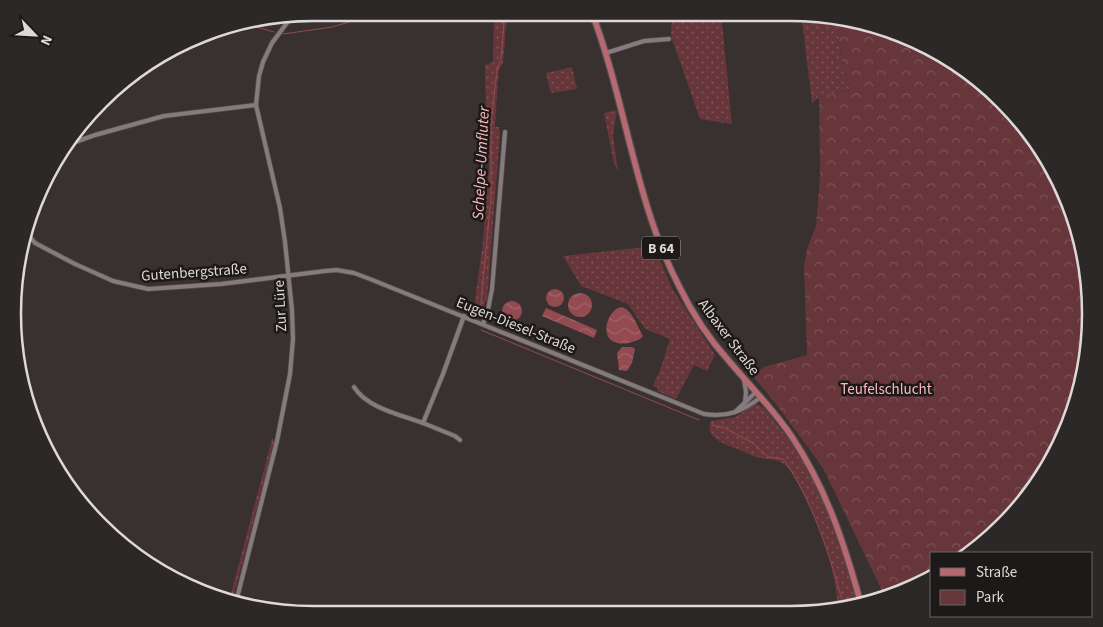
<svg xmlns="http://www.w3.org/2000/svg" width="1103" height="627" viewBox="0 0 1103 627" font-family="'Source Sans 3',sans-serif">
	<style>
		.green { fill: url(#green-dots) }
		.forest { fill: url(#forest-crowns) }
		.water { fill: url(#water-waves) }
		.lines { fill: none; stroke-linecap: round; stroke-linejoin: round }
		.stream { stroke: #934b51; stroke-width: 1 }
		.minor-casing { stroke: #554e4e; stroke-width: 5.5 }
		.primary-casing { stroke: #554e4e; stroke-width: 8 }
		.minor { stroke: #867b7c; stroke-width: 4 }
		.primary { stroke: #b76971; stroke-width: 5.5 }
		.labels { text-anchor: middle; stroke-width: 5; stroke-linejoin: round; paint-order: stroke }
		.shield { fill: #1d1919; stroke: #a49f9f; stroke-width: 1 }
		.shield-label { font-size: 14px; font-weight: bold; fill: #ded8d8 }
		.street-label { font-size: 15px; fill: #ded8d8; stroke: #1d1919 }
		.park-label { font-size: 15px; fill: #fab8bb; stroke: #1d1919 }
		.water-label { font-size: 16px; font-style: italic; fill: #fdbbbe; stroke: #1d1919 }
		.rim { fill: none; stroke: #ded8d8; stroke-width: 2.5 }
	</style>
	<defs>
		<pattern id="green-dots" width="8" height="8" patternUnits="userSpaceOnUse" patternTransform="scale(1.25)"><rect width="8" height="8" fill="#66363a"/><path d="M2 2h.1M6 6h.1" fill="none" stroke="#7b5256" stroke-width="1.8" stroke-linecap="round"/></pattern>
		<pattern id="forest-crowns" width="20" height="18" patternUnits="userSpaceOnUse" patternTransform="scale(1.25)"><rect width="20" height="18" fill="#66363a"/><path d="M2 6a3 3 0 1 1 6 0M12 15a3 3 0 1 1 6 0" fill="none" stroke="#7b5256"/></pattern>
		<pattern id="water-waves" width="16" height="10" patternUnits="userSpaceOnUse" patternTransform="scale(1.25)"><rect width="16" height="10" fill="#934b51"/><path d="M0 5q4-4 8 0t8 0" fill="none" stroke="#a26469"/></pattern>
	</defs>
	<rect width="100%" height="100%" fill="#393030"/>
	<!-- green -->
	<g class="green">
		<polygon points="494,13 506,13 507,16 503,63 499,70 498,80 495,127 499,127 500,134 487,301 485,302 483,313 478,314 474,308 483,241 489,167 486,130 485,65 493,62"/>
		<polygon points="672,13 721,13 732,124 700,119 671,36"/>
		<polygon points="801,13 809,13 837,19 842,67 851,89 819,97 812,103"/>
		<polygon points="572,67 577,89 552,93 550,91 546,73"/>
		<polygon points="617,110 613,135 618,170 614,164 604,113"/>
		<polygon points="654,246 672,288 715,355 707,371 694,365 676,399 657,391 658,388 653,386 660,370 670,339 645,329 628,304 581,286 563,256"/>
		<path d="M756,404C764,405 769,415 775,422C819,475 839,539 857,604L838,608C835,567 822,527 802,491C797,482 793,472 785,465C778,458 769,460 760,458C754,457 748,454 742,451C730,446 703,439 711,421L735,417Z"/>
		<polygon points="272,439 275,440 232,602 229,601"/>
	</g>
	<!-- forest -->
	<polygon class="forest" points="837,19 887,29 956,63 1040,146 1085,254 1085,372 1040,480 1002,527 967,553 932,553 932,578 886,599 823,468 776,404 752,375 764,367 807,355 804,266 807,249 816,226 820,176 819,97 851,89 842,67"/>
	<!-- water -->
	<g class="water">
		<circle cx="555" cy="298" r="9"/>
		<circle cx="580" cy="305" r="12"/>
		<circle cx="512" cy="311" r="10"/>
		<path d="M622,307C633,311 637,326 643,336C639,341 634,341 629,343C595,349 605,309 622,307Z"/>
		<polygon points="546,308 597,330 594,338 542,316"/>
		<polygon points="622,347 632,347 635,349 632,363 627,371 619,370 617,353"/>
	</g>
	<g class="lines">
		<!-- stream -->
		<g class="stream">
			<polyline points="246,24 274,32"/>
			<polyline points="283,34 332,27 356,20 374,20 407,13"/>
			<polyline points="480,314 491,197 491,124 497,69 501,59 504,22 502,13"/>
			<path d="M15,315C25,334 23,352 21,372"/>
			<polyline points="481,330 699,420"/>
			<path d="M712,425L725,428L753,443L768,457L783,459L786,462C816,510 829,554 844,607"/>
		</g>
		<defs>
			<g id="minor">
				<polyline points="606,53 644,41 669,39"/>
				<polyline points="64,146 95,135 164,116 256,105"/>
				<path d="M25,231L35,243L75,264L113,281L148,289L221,284L325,271L337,270L354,273L370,279L704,414C727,418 743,411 761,397"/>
				<polyline points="483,324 488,310 492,289 505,132"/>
				<polyline points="744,380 746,392 745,403"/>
				<path d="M354,387C367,408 401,415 423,423"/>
				<polyline points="735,412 756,392"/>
				<polyline points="460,440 455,436 423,423 443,374 464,316"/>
				<polyline points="236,602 277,441 290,374 293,339 292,310 285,242 280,208 256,105 259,76 263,62 272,43 292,16"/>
			</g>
			<path id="primary" d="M592,13C626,102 635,202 679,286C692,313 709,339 729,361C750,386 774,410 792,437C827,490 844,543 861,604"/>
		</defs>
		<!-- minor casing -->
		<use href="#minor" class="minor-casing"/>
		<!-- primary casing -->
		<use href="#primary" class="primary-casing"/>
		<!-- minor -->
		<use href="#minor" class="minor"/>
		<!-- primary -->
		<use href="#primary" class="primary"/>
	</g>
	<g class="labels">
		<!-- shield labels -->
		<rect class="shield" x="642" y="236.5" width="38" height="23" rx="4"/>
		<g class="shield-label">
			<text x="661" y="253">B 64</text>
		</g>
		<!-- street labels -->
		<g class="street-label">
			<text transform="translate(194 272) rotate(-4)" y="5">Gutenbergstraße</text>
			<text transform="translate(280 306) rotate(-93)" y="5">Zur Lüre</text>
			<text transform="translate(516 325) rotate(22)" y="5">Eugen-Diesel-Straße</text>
			<text transform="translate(729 337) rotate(53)" y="5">Albaxer Straße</text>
		</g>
		<!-- park labels -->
		<g class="park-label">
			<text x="886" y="394">Teufelschlucht</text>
		</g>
		<!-- water labels -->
		<g class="water-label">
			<text transform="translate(480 163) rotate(-87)" y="6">Schelpe-Umfluter</text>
		</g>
	</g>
	<!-- crop -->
	<path d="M0 0H1103V627H0ZM313 21H790A292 292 0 0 1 1082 313V314A292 292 0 0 1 790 606H313A292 292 0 0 1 21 314V313A292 292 0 0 1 313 21Z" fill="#2c2828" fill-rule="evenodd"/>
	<path class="rim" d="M313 21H790A292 292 0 0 1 1082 313V314A292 292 0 0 1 790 606H313A292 292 0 0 1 21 314V313A292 292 0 0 1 313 21Z"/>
	<!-- legend -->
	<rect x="930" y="552" width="162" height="65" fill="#1d1919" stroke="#6a6565"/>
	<rect x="940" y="568" width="25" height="8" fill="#b76971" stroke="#6a6565"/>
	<text x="976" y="577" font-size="15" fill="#ded8d8">Straße</text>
	<rect x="940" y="590" width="25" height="15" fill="#66363a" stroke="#6a6565"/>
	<text x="976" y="602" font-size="15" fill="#ded8d8">Park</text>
	<!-- north arrow -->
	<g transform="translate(35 35) rotate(115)" stroke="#1d1919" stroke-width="4" paint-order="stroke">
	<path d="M0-4L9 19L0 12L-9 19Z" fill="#ded8d8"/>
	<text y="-8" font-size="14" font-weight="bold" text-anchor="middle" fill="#ded8d8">N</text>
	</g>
</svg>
